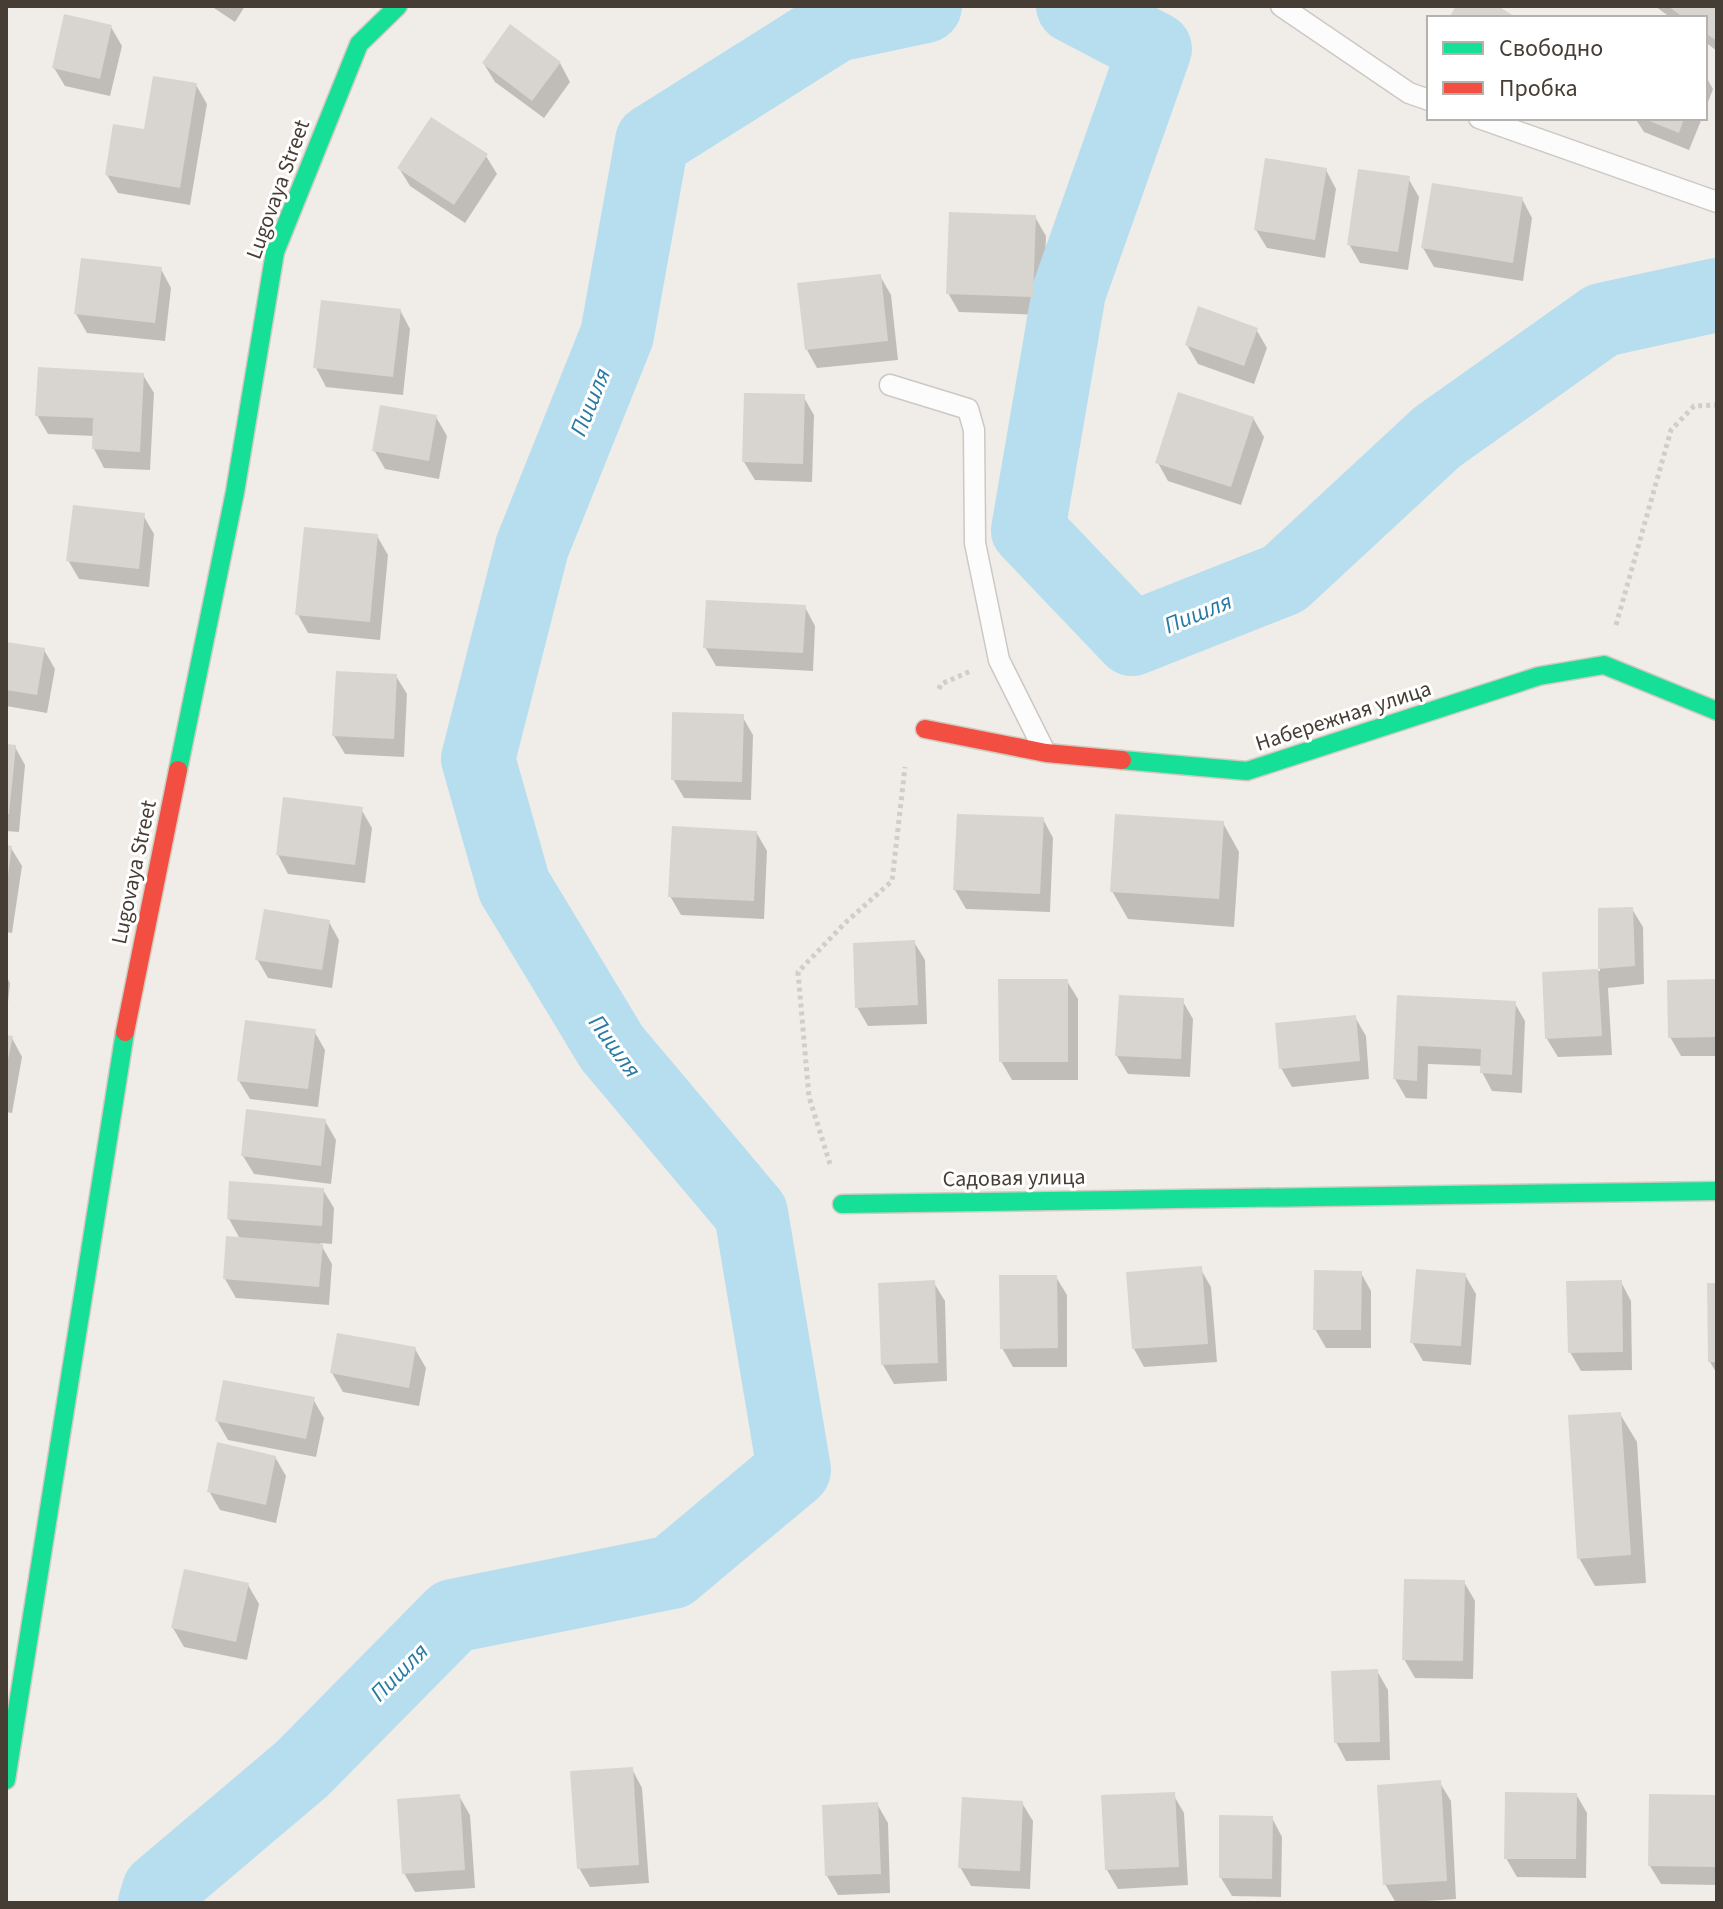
<svg xmlns="http://www.w3.org/2000/svg" width="1723" height="1909" viewBox="0 0 1723 1909" font-family="'Source Sans 3',sans-serif">
	<style>
		.shadow { fill: #0003 }
		.lines { fill: none; stroke-linecap: round; stroke-linejoin: round }
		.river { stroke: #b7deef; stroke-width: 74 }
		.building { fill: #d8d4cf }
		.lane-casing { stroke: #ccc9c4; stroke-width: 23 }
		.fast-casing { stroke: #d0cabf; stroke-width: 21 }
		.jam-casing { stroke: #d0cabf; stroke-width: 21 }
		.path { stroke: #d1cdc9; stroke-width: 5; stroke-dasharray: 4 4; stroke-linecap: butt }
		.lane { stroke: #fdfcfc; stroke-width: 20 }
		.fast { stroke: #16e098; stroke-width: 18 }
		.jam { stroke: #f24e42; stroke-width: 18 }
		.labels { text-anchor: middle; stroke-width: 6; stroke-linejoin: round; paint-order: stroke }
		.street-label { font-size: 22px; fill: #463d34; stroke: #fff }
		.water-label { font-size: 24px; font-style: italic; fill: #287aa4; stroke: #fff }
	</style>
	<rect width="100%" height="100%" fill="#f0ede8"/>
	<!-- shadow -->
	<g class="shadow">
		<polygon points="211,6 245,6 235,22"/>
		<polygon points="1655,6 1717,6 1717,51 1705,42 1705,18 1671,18"/>
		<polygon points="111,27 122,46 110,96 65,86 54,68"/>
		<polygon points="560,63 570,82 544,118 495,82 484,64"/>
		<polygon points="1705,75 1713,89 1705,110"/>
		<polygon points="196,85 207,104 190,205 118,193 107,175 145,131"/>
		<polygon points="1635,118 1702,118 1689,150 1644,132"/>
		<polygon points="486,156 497,174 465,223 410,186 399,168"/>
		<polygon points="1326,170 1336,189 1325,258 1267,248 1256,230"/>
		<polygon points="1408,178 1419,197 1408,270 1360,263 1349,244"/>
		<polygon points="1522,199 1532,218 1523,281 1434,267 1423,248"/>
		<polygon points="1035,217 1046,236 1043,315 959,312 948,293"/>
		<polygon points="161,269 171,288 165,341 87,333 76,314"/>
		<polygon points="880,276 891,295 898,360 817,368 807,350"/>
		<polygon points="400,310 410,329 403,395 326,387 316,368"/>
		<polygon points="1256,329 1267,348 1254,384 1198,364 1187,345"/>
		<polygon points="143,375 154,393 150,470 104,468 94,449 94,436 48,434 37,415"/>
		<polygon points="803,396 814,415 812,482 755,480 744,462"/>
		<polygon points="436,417 447,436 439,479 385,469 374,450"/>
		<polygon points="1253,418 1264,437 1241,505 1168,481 1158,463"/>
		<polygon points="143,515 154,534 149,587 79,579 68,560"/>
		<polygon points="377,536 388,555 380,640 308,633 298,615"/>
		<polygon points="805,607 815,626 813,671 716,666 705,647"/>
		<polygon points="6,644 44,650 55,669 47,713 6,706"/>
		<polygon points="396,676 407,694 404,757 345,754 334,736"/>
		<polygon points="742,716 753,735 751,800 684,798 673,779"/>
		<polygon points="6,746 15,747 25,765 19,832 6,831"/>
		<polygon points="361,809 372,828 365,883 288,874 278,855"/>
		<polygon points="1043,819 1053,838 1050,912 966,909 955,890"/>
		<polygon points="1223,823 1239,852 1234,927 1128,919 1112,891"/>
		<polygon points="756,832 767,851 764,919 681,915 670,896"/>
		<polygon points="6,847 11,848 22,866 12,933 6,932"/>
		<polygon points="1632,909 1643,927 1644,984 1608,988 1612,1055 1558,1057 1547,1039 1544,974 1600,971 1600,910"/>
		<polygon points="329,922 339,940 332,988 268,978 257,959"/>
		<polygon points="914,942 925,960 927,1024 868,1026 857,1007"/>
		<polygon points="6,976 10,983 6,1021"/>
		<polygon points="1067,981 1078,999 1078,1080 1012,1080 1001,1061"/>
		<polygon points="1717,981 1717,1056 1681,1056 1670,1037"/>
		<polygon points="1399,997 1514,1002 1525,1021 1522,1093 1492,1091 1482,1072 1482,1066 1428,1064 1427,1099 1406,1098 1395,1079"/>
		<polygon points="1182,1000 1193,1019 1190,1077 1128,1074 1117,1056"/>
		<polygon points="1355,1017 1366,1036 1369,1079 1292,1087 1281,1068"/>
		<polygon points="314,1031 325,1050 318,1107 250,1099 239,1081"/>
		<polygon points="6,1037 12,1038 22,1057 12,1113 6,1112"/>
		<polygon points="325,1121 336,1140 331,1184 254,1174 243,1156"/>
		<polygon points="323,1190 334,1208 332,1244 320,1243 332,1264 329,1305 236,1298 225,1279 240,1239 229,1219"/>
		<polygon points="1200,1268 1211,1287 1217,1362 1144,1367 1134,1349"/>
		<polygon points="1361,1273 1371,1291 1371,1348 1326,1348 1315,1329"/>
		<polygon points="1465,1275 1476,1294 1471,1365 1423,1361 1412,1342"/>
		<polygon points="1056,1277 1067,1295 1067,1367 1013,1367 1002,1348"/>
		<polygon points="1621,1282 1631,1301 1632,1370 1581,1371 1570,1352"/>
		<polygon points="934,1283 945,1301 947,1381 894,1384 883,1365"/>
		<polygon points="1717,1285 1717,1374 1710,1362"/>
		<polygon points="415,1349 426,1368 419,1406 343,1392 332,1373"/>
		<polygon points="313,1399 324,1418 316,1457 228,1440 217,1421"/>
		<polygon points="1620,1414 1637,1442 1646,1583 1595,1586 1579,1558"/>
		<polygon points="275,1457 286,1476 276,1523 220,1510 209,1491"/>
		<polygon points="1464,1582 1475,1601 1473,1679 1415,1678 1404,1659"/>
		<polygon points="248,1585 259,1604 247,1660 184,1647 173,1628"/>
		<polygon points="1377,1671 1388,1690 1390,1760 1346,1761 1336,1742"/>
		<polygon points="632,1769 642,1788 649,1883 590,1887 579,1868"/>
		<polygon points="1440,1783 1451,1801 1456,1899 1396,1903 1385,1884"/>
		<polygon points="1173,1794 1184,1813 1188,1885 1118,1889 1107,1870"/>
		<polygon points="1576,1794 1587,1813 1586,1878 1517,1877 1506,1858"/>
		<polygon points="459,1796 470,1815 475,1888 415,1892 404,1873"/>
		<polygon points="1717,1797 1717,1885 1661,1884 1650,1866"/>
		<polygon points="1022,1803 1033,1821 1030,1889 971,1886 960,1867"/>
		<polygon points="877,1804 888,1823 890,1893 838,1895 827,1876"/>
		<polygon points="1272,1818 1282,1837 1281,1897 1232,1896 1221,1878"/>
	</g>
	<g class="lines">
		<!-- river -->
		<g class="river">
			<polyline points="1073,6 1155,49 1069,292 1028,530 1132,639 1284,579 1437,437 1602,320 1717,295"/>
			<polyline points="155,1903 159,1890 302,1769 453,1616 672,1572 794,1470 751,1213 612,1048 514,886 478,759 532,547 617,335 652,141 836,25 925,6"/>
		</g>
	</g>
	<!-- building -->
	<g class="building">
		<polygon points="1456,6 1498,6 1517,18 1449,18"/>
		<polygon points="1668,6 1717,6 1717,41 1705,33 1705,18 1684,18"/>
		<polygon points="64,14 112,25 100,79 52,68"/>
		<polygon points="510,24 561,62 532,101 482,63"/>
		<polygon points="153,76 197,83 180,188 105,175 113,124 144,129"/>
		<polygon points="431,117 488,154 454,205 397,168"/>
		<polygon points="1642,118 1684,118 1679,133"/>
		<polygon points="1265,158 1327,168 1315,240 1254,230"/>
		<polygon points="1358,169 1410,176 1398,252 1347,245"/>
		<polygon points="1432,183 1523,197 1513,263 1421,248"/>
		<polygon points="949,212 1036,215 1033,297 946,294"/>
		<polygon points="81,258 162,267 155,323 74,314"/>
		<polygon points="881,274 888,341 805,350 797,283"/>
		<polygon points="321,300 401,309 393,377 313,368"/>
		<polygon points="1198,306 1258,328 1244,366 1185,345"/>
		<polygon points="38,367 144,373 140,452 92,449 93,418 35,416"/>
		<polygon points="1178,392 1254,417 1231,487 1155,463"/>
		<polygon points="744,393 805,394 803,464 742,462"/>
		<polygon points="380,405 437,415 429,461 372,451"/>
		<polygon points="73,505 145,513 139,569 66,561"/>
		<polygon points="304,527 378,534 370,622 295,615"/>
		<polygon points="706,600 806,605 803,653 703,648"/>
		<polygon points="6,642 45,648 37,695 6,690"/>
		<polygon points="336,671 397,674 394,739 332,736"/>
		<polygon points="672,712 744,714 742,782 671,780"/>
		<polygon points="6,744 16,745 9,814 6,814"/>
		<polygon points="283,797 363,807 355,865 276,855"/>
		<polygon points="957,814 1044,817 1040,894 953,890"/>
		<polygon points="1115,814 1224,821 1219,899 1110,892"/>
		<polygon points="672,826 757,831 754,901 668,897"/>
		<polygon points="6,845 12,846 8,875 6,875"/>
		<polygon points="1633,907 1635,966 1598,969 1598,908"/>
		<polygon points="264,909 330,920 322,970 255,960"/>
		<polygon points="915,940 918,1005 855,1008 853,943"/>
		<polygon points="1598,969 1602,1036 1545,1039 1542,972"/>
		<polygon points="998,979 1068,979 1068,1062 999,1062"/>
		<polygon points="1717,979 1717,1037 1668,1038 1667,980"/>
		<polygon points="1119,995 1184,998 1181,1059 1115,1056"/>
		<polygon points="1397,995 1516,1001 1512,1075 1480,1073 1481,1049 1418,1046 1417,1081 1393,1079"/>
		<polygon points="1356,1015 1360,1061 1279,1069 1275,1023"/>
		<polygon points="245,1020 316,1029 308,1089 237,1081"/>
		<polygon points="6,1035 13,1036 7,1064 6,1064"/>
		<polygon points="246,1109 326,1119 321,1166 241,1156"/>
		<polygon points="229,1181 324,1188 322,1226 227,1219"/>
		<polygon points="226,1236 323,1244 319,1287 223,1279"/>
		<polygon points="1202,1266 1208,1344 1132,1349 1126,1272"/>
		<polygon points="1416,1269 1466,1273 1461,1346 1410,1343"/>
		<polygon points="1314,1270 1362,1271 1361,1330 1313,1330"/>
		<polygon points="999,1275 1057,1275 1058,1348 1000,1349"/>
		<polygon points="935,1280 938,1363 881,1365 878,1283"/>
		<polygon points="1622,1280 1623,1352 1568,1353 1566,1281"/>
		<polygon points="1707,1283 1717,1283 1717,1362 1708,1362"/>
		<polygon points="337,1333 416,1347 409,1388 330,1373"/>
		<polygon points="223,1380 315,1397 306,1439 215,1421"/>
		<polygon points="1621,1412 1631,1555 1577,1559 1568,1415"/>
		<polygon points="217,1442 276,1456 266,1505 207,1492"/>
		<polygon points="184,1569 249,1583 236,1642 171,1628"/>
		<polygon points="1404,1579 1465,1580 1463,1661 1402,1660"/>
		<polygon points="1378,1669 1380,1742 1334,1743 1331,1671"/>
		<polygon points="633,1767 639,1865 577,1869 570,1771"/>
		<polygon points="1441,1780 1447,1881 1383,1885 1377,1785"/>
		<polygon points="1175,1792 1179,1867 1105,1870 1101,1795"/>
		<polygon points="1505,1792 1577,1793 1576,1859 1504,1859"/>
		<polygon points="460,1794 465,1870 402,1874 397,1799"/>
		<polygon points="1649,1794 1717,1795 1717,1867 1648,1866"/>
		<polygon points="962,1797 1023,1801 1020,1871 958,1868"/>
		<polygon points="878,1802 881,1874 825,1876 822,1805"/>
		<polygon points="1219,1815 1273,1816 1272,1879 1219,1878"/>
	</g>
	<g class="lines">
		<defs>
			<g id="lane">
				<polyline points="1281,6 1409,93 1429,100"/>
				<polyline points="1479,118 1717,202"/>
				<polyline points="890,385 968,409 974,430 975,543 999,660 1044,750"/>
			</g>
			<g id="fast">
				<polyline points="1122,760 1247,771 1539,676 1604,665 1717,711"/>
				<polyline points="178,770 235,492 275,252 359,44 398,6"/>
				<polyline points="842,1204 1717,1191"/>
				<polyline points="6,1780 125,1032"/>
			</g>
			<g id="jam">
				<polyline points="925,729 1046,753 1122,760"/>
				<polyline points="125,1032 178,770"/>
			</g>
		</defs>
		<!-- lane casing -->
		<use href="#lane" class="lane-casing"/>
		<!-- fast casing -->
		<use href="#fast" class="fast-casing"/>
		<!-- jam casing -->
		<use href="#jam" class="jam-casing"/>
		<!-- path -->
		<g class="path">
			<polyline points="1616,625 1671,430 1694,406 1717,405"/>
			<polyline points="939,689 941,684 971,671"/>
			<polyline points="830,1164 809,1097 798,972 845,923 892,881 905,767"/>
		</g>
		<!-- lane -->
		<use href="#lane" class="lane"/>
		<!-- fast -->
		<use href="#fast" class="fast"/>
		<!-- jam -->
		<use href="#jam" class="jam"/>
	</g>
	<g class="labels">
		<!-- street labels -->
		<g class="street-label">
			<text transform="translate(277 189) rotate(-70)" y="8">Lugovaya Street</text>
			<text transform="translate(1343 715) rotate(-18)" y="8">Набережная улица</text>
			<text transform="translate(133 872) rotate(-78)" y="8">Lugovaya Street</text>
			<text transform="translate(1014 1177) rotate(-1)" y="8">Садовая улица</text>
		</g>
		<!-- water labels -->
		<g class="water-label">
			<text transform="translate(590 402) rotate(-68)" y="8">Пишля</text>
			<text transform="translate(1198 613) rotate(-22)" y="8">Пишля</text>
			<text transform="translate(615 1046) rotate(54)" y="8">Пишля</text>
			<text transform="translate(399 1672) rotate(-45)" y="8">Пишля</text>
		</g>
	</g>
	<!-- border -->
	<rect width="1723" height="1909" fill="none" stroke="#463d34" stroke-width="16"/>
	<!-- legend -->
	<rect x="1427" y="16" width="280" height="104" fill="#ffffff" stroke="#b5b1ae" stroke-width="2"/>
	<rect x="1443" y="42" width="40" height="12" fill="#16e098" stroke="#b5b1ae" stroke-width="2"/>
	<text x="1499" y="56" font-size="24" fill="#463d34">Свободно</text>
	<rect x="1443" y="82" width="40" height="12" fill="#f24e42" stroke="#b5b1ae" stroke-width="2"/>
	<text x="1499" y="96" font-size="24" fill="#463d34">Пробка</text>
</svg>
